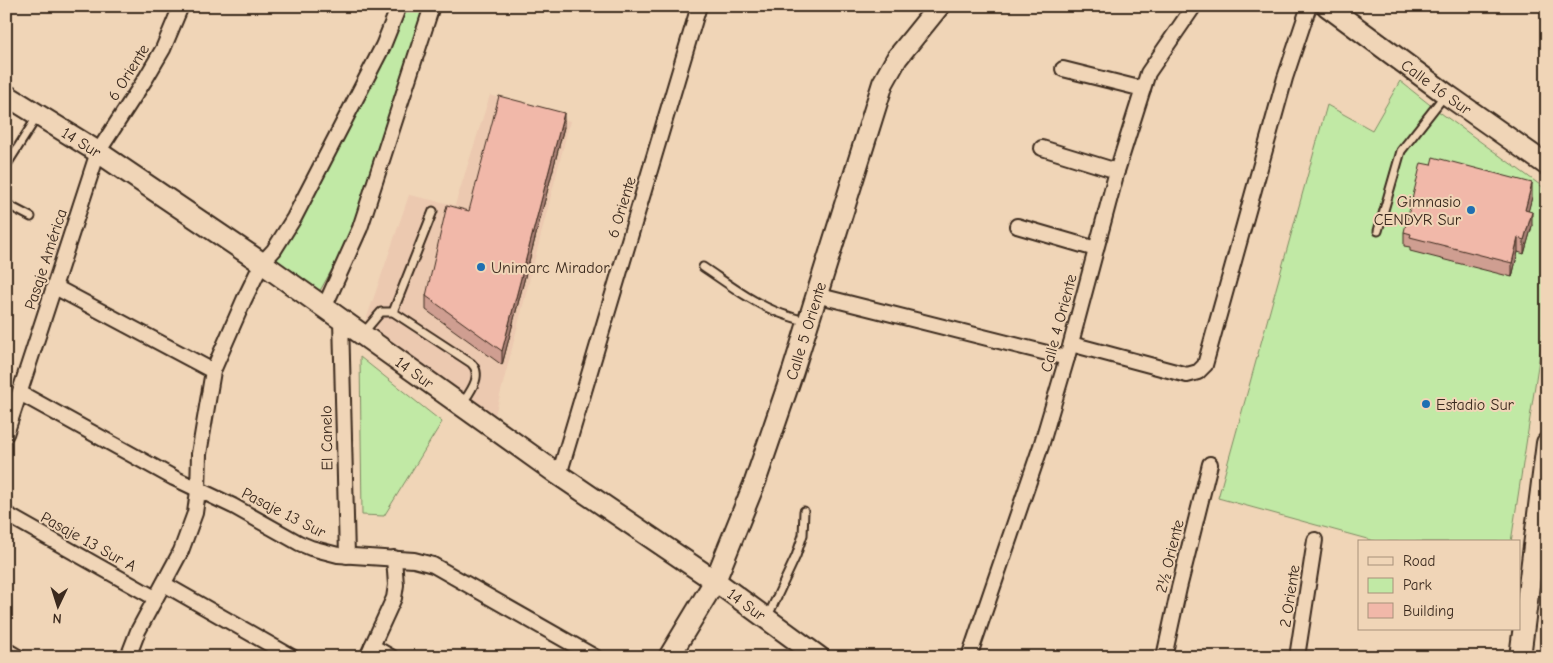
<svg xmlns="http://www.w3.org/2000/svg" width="1553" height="663" viewBox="0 0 1553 663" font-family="'Comic Neue',sans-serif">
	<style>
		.built { fill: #ecc9b0 }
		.green { fill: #c1e9a5; stroke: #7e8a62 }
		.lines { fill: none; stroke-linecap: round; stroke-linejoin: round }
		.lane-casing { stroke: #3b2a1e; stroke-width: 11 }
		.street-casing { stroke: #3b2a1e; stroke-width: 18 }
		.secondary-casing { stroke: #3b2a1e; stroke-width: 24 }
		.lane { stroke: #f0d5b7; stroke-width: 7 }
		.street { stroke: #f0d5b7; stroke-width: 14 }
		.secondary { stroke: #f0d5b7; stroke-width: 20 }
		.wall { fill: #cf9e91; stroke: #3b2a1e }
		.shaded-wall { fill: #a98176; stroke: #3b2a1e }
		.building { fill: #f1b8a9; stroke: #3b2a1e }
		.poi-dot { fill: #1f6fb2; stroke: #f0d5b7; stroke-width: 2 }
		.labels { text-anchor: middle; stroke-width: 4; stroke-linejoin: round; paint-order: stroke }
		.street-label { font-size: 16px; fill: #3b2a1e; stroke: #f0d5b7 }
		.poi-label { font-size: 16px; fill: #3b2a1e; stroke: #f0d5b7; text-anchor: start }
	</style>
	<rect width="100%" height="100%" fill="#f0d5b7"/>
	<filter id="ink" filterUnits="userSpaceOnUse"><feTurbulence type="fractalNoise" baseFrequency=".02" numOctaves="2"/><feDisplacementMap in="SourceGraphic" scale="10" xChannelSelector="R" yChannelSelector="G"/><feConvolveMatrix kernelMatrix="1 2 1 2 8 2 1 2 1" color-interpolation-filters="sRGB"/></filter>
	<g filter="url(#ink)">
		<!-- built -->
		<polygon class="built" points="490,95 570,121 495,415 364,326 409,195 455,205"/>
		<!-- green -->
		<g class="green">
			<polygon points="402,6 425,6 357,225 317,296 271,264"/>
			<polygon points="1400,81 1434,108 1547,190 1547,307 1511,542 1378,542 1218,498 1327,105 1372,130"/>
			<polygon points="360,357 442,422 384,516 362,515"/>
		</g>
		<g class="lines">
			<defs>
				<g id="lane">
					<polyline points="6,166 37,117"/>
					<polyline points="6,204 31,217"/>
					<polyline points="1378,231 1401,151 1445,95"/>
					<path d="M703,267C727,283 750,301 777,312C787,316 798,319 808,322"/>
					<polyline points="393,312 433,211"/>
					<path d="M364,332L381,312H393L471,363C484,375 470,392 462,404"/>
					<polyline points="767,618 796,556 803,535 804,511"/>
				</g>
				<g id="street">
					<polyline points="1063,69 1143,89"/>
					<polyline points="1042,148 1117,171"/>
					<polyline points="1017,226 1096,249"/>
					<polyline points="55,287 213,371"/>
					<polyline points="816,295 1067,358"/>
					<polyline points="324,308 360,228 432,6"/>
					<polyline points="341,320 347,556"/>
					<polyline points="1071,344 1187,375 1198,372 1205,365 1285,78 1309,6"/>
					<polyline points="20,393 174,478 233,506 299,543 311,548 338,555 414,560 433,565 595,657"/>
					<polyline points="6,434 98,152 146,78 163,49 181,6"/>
					<polyline points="559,475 699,6"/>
					<polyline points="6,514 155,598"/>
					<polyline points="164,584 292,657"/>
					<polyline points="372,646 391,657"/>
					<polyline points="6,650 18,657"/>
					<polyline points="128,657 138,631 181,551 195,513 198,491 199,454 213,371 244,300 262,263 274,250 294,218 383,46 399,6"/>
					<polyline points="367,657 394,598 396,585 394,558"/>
					<polyline points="969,657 1041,446 1067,358 1117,171 1148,73 1194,6"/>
					<polyline points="1164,657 1179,588 1210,464"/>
					<polyline points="1297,657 1315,540"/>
				</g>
				<g id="secondary">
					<path id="s1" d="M1327,6L1446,94L1547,165"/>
					<path id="s2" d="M6,95L98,152L262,263L559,475L718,583L819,657"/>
					<path id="s3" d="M669,657L715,581L755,482L793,371L883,83L897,58L939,6"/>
					<polyline points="1520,657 1547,443"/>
				</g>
			</defs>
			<!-- lane casing -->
			<use href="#lane" class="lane-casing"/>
			<!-- street casing -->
			<use href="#street" class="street-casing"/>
			<!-- secondary casing -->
			<use href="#secondary" class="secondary-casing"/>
			<!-- lane -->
			<use href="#lane" class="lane"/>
			<!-- street -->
			<use href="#street" class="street"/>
			<!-- secondary -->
			<use href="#secondary" class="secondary"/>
		</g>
		<!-- wall -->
		<g class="wall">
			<polygon points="564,127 502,365 426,310 426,296 469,211"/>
			<polygon points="1532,197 1528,211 1532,226 1524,254 1518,252 1512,277 1410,251 1410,247 1404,246 1404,232"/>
		</g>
		<!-- shaded-wall -->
		<g class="shaded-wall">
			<polygon points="564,113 564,127 502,365 502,351"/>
			<polygon points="1532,183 1532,197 1525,224 1525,210"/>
			<polygon points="1532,212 1532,226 1524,254 1524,240"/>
			<polygon points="1518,238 1518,252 1512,277 1512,263"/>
		</g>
		<!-- building -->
		<g class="building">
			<polygon points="499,96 564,113 502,351 426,296 447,205 469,211"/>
			<polygon points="1433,157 1532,183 1525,210 1532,212 1524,240 1518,238 1512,263 1410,237 1411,234 1404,232 1421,163 1431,165"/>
		</g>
	</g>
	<!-- markers -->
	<g class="poi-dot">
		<circle cx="1471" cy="210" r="5"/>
		<circle cx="481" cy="267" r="5"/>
		<circle cx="1426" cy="404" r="5"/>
	</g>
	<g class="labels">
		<!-- street labels -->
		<g class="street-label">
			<text transform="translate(128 72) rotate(-58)" y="6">6 Oriente</text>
			<text dy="6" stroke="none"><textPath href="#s1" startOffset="136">Calle 16 Sur</textPath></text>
			<text dy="6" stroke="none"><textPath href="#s2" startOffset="89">14 Sur</textPath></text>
			<text transform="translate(621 207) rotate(-73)" y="6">6 Oriente</text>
			<text transform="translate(45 259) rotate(-72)" y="6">Pasaje América</text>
			<text transform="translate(1058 323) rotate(-75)" y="6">Calle 4 Oriente</text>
			<text dy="6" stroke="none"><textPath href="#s3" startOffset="355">Calle 5 Oriente</textPath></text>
			<text dy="6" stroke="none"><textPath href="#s2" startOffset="494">14 Sur</textPath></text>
			<text transform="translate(326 438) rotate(-91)" y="6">El Canelo</text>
			<text transform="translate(284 512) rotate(27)" y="6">Pasaje 13 Sur</text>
			<text transform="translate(89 541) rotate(29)" y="6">Pasaje 13 Sur A</text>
			<text transform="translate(1169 556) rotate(-76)" y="6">2½ Oriente</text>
			<text transform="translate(1289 596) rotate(-81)" y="6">2 Oriente</text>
			<text dy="6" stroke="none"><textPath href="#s2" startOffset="899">14 Sur</textPath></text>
		</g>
		<!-- poi labels -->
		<g class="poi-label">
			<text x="1461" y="207" text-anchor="end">Gimnasio<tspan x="1461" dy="18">CENDYR Sur</tspan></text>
			<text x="491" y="273">Unimarc Mirador</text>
			<text x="1436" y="410">Estadio Sur</text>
		</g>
	</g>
	<!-- margin -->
	<rect width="1553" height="663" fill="none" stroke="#f0d5b7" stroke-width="25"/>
	<rect x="12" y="12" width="1528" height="638" fill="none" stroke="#3b2a1e" stroke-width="2" filter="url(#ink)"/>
	<!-- legend -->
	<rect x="1358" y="540" width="162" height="90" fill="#f0d5b7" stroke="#a8917a"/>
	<rect x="1368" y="557" width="25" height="8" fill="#f0d5b7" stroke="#a8917a"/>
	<text x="1403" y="566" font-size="15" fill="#3b2a1e">Road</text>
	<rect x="1368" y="578" width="25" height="15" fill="#c1e9a5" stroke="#a8917a"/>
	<text x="1403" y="590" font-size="15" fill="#3b2a1e">Park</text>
	<rect x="1368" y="603" width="25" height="15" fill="#f1b8a9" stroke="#a8917a"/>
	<text x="1403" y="616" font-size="15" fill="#3b2a1e">Building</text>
	<!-- north arrow -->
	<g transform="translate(58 606) rotate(184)" stroke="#f0d5b7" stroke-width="4" paint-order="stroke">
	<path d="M0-4L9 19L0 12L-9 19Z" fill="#3b2a1e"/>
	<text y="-8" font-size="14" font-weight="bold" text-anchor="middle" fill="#3b2a1e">N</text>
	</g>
</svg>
